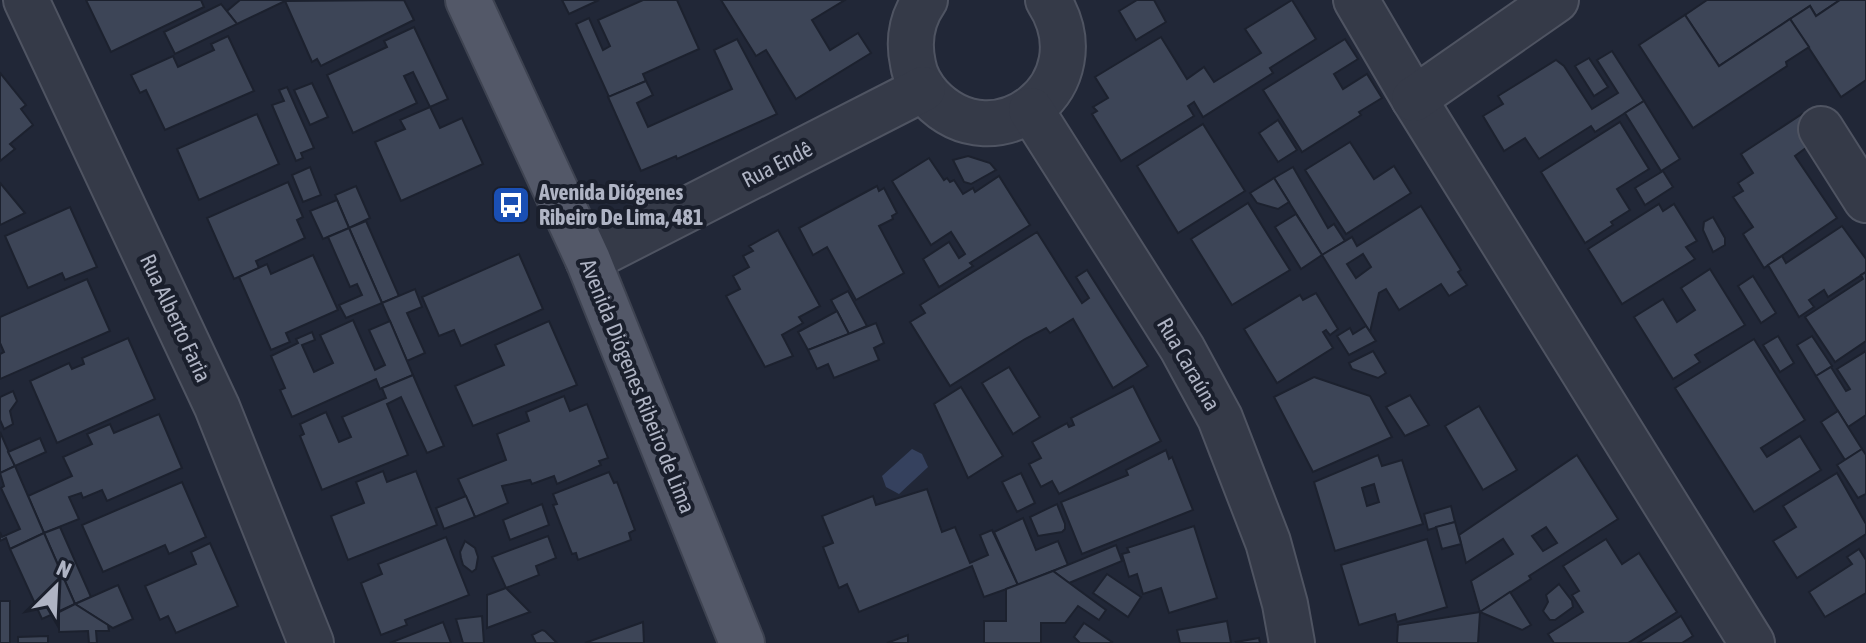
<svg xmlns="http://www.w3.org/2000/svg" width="1866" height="643" viewBox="0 0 1866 643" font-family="'Asap Condensed',sans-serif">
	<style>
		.water { fill: #35415e }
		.building { fill: #3d4557; stroke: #1c212e; stroke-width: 2; fill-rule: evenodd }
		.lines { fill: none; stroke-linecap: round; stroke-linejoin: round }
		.minor-casing { stroke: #4f5462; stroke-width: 48 }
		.major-casing { stroke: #3e4351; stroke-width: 48 }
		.minor { stroke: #353a48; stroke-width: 44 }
		.major { stroke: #535868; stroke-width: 44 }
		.labels { text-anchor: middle; stroke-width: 8; stroke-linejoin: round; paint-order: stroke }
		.street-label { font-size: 22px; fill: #afb4c4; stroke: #1a1f2c }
		.poi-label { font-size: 22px; font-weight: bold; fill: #afb4c4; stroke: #1a1f2c; text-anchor: start }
	</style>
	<rect width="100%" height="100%" fill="#212737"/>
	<!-- water -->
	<polygon class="water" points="912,449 922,454 928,467 899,494 886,487 882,476"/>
	<!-- building -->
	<g class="building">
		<polygon points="86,0 201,0 204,7 111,52"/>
		<polygon points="240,0 287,0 237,24 227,11"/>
		<polygon points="404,0 414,20 321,66 317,59 312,62 285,1"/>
		<polygon points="562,0 599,0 569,14"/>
		<polygon points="643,0 677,0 699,49 643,74 646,81 609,97 576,24 589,18 603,50 610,46 598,20"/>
		<polygon points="721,0 845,0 812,20 830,50 858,33 871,53 796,99 766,50 756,56"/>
		<polygon points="1137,0 1154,0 1166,22 1136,40 1119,11"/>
		<polygon points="1292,0 1316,39 1270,68 1273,73 1203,117 1194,102 1188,106 1194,116 1121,161 1092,114 1097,111 1093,107 1108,98 1095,77 1161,37 1187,79 1204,67 1214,82 1261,53 1245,29"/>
		<polygon points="1707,0 1840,0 1816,16 1810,6 1719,66 1685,15"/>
		<polygon points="1840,0 1866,0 1866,80 1841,97 1790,19 1810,6 1816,16"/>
		<polygon points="221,4 237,24 175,54 164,32"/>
		<polygon points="1685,15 1719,66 1790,19 1809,47 1786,62 1787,66 1693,128 1639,45"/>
		<polygon points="414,27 448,99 430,107 413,72 404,76 417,103 353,133 327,75 387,47 384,41"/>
		<polygon points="228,36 254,91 165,130 146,90 140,93 131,75 173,56 178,67 214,50 211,44"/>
		<polygon points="737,39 777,114 677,159 676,156 641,171 608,97 646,81 653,95 637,103 648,127 732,89 714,50"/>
		<polygon points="1345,39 1358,59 1334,74 1343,89 1367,74 1382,98 1359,112 1361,115 1302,152 1263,90"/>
		<polygon points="1612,51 1644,101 1595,132 1591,126 1539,159 1525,138 1504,151 1483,116 1503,104 1498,96 1556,60 1564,66 1592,109 1618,93 1597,60"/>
		<polygon points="1589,58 1608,87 1594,96 1575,66"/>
		<polygon points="0,73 26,105 21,109 33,125 10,144 15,149 0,161"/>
		<polygon points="312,83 328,117 310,125 294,90"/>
		<polygon points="287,87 314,148 301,153 303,158 296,161 272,105 284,101 279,90"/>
		<polygon points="1644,101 1680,159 1661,171 1625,113"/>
		<polygon points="430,107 440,128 462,118 483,164 401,201 375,142 405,129 400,120"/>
		<polygon points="257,114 279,164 199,200 177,149"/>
		<polygon points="1802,114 1818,139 1795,156 1837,218 1764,268 1743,234 1753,227 1733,197 1743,191 1738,183 1753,173 1741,154"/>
		<polygon points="1278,120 1297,150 1278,162 1259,133"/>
		<polygon points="1620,122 1649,169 1617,189 1630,210 1611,222 1613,225 1585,243 1541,172"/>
		<polygon points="1203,124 1245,191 1178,233 1137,166"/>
		<polygon points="1350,142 1374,179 1394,166 1411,193 1346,234 1305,170"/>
		<polygon points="968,156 990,163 996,170 971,184 964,182 953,160"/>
		<polygon points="929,158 944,180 947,178 950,182 954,180 963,194 973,188 975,192 999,176 1030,225 970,263 973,266 939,287 923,259 949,242 959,258 965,254 951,232 931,245 892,181"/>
		<polygon points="310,167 321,195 303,202 292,175"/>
		<polygon points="1293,167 1328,228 1334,224 1345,241 1322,255 1274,178"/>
		<polygon points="1663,171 1673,187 1645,205 1635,188"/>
		<polygon points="1274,178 1289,202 1278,209 1257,203 1250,193"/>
		<polygon points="288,182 303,217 297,220 305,238 256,261 259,268 234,279 207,218"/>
		<polygon points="0,183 25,213 0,225"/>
		<polygon points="356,186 370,218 349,228 335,195"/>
		<polygon points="877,186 879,191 884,188 897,213 892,216 893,219 879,226 904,273 856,300 827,247 813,255 799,228"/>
		<polygon points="337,200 349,228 323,239 310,211"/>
		<polygon points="1248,203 1290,270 1232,305 1191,239"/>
		<polygon points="1659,204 1663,211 1674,204 1697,241 1686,247 1695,259 1622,304 1588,249"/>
		<path d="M1421,206L1461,270L1458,272L1467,285L1449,296L1441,284L1399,310L1386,289L1379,293L1370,332L1322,255L1352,237L1357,246ZM1363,254L1371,267L1356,278L1347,264Z"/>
		<polygon points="70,207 97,267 65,280 62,273 28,288 5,236"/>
		<polygon points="1296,214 1322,255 1301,269 1275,227"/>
		<polygon points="1713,217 1725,238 1725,245 1713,252 1703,230 1704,222"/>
		<polygon points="366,221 399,296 382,303 349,228"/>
		<polygon points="1842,226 1866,259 1866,272 1828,297 1824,290 1809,300 1814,307 1799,317 1768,265 1782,256 1786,263"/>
		<polygon points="349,228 382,303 346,318 339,305 362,295 357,284 350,287 328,237"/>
		<polygon points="778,230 820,306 799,317 803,323 782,335 793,356 765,367 726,296 740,289 733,276 749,267 743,256 753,251 749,246"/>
		<polygon points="1037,232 1082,303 1089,298 1076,277 1087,270 1148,366 1113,388 1073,319 1050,333 1046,328 1025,339 950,386 910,322 925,313 920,305"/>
		<polygon points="519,254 543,309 461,346 454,330 439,336 422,297"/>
		<polygon points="313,255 338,310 286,333 290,342 271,350 239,277 267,264 271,274"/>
		<polygon points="1710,269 1745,325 1695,355 1700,362 1673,379 1634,317 1663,299 1677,322 1695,310 1681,288"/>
		<polygon points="1866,272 1866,341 1835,362 1805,317 1863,279 1861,275"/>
		<polygon points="1753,276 1776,313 1761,323 1738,286"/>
		<polygon points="87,279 110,331 0,379 0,354 4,352 0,343 0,317"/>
		<polygon points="415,289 422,307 407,313 425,353 407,361 382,303"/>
		<polygon points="848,291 867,326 849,334 831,300"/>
		<polygon points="1316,293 1338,329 1330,335 1326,330 1323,332 1333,348 1277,383 1244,329 1300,295 1303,300"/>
		<polygon points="837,311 849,334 808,350 798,332"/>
		<polygon points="353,320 375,370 385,365 369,330 390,321 413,375 380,389 376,379 292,417 280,390 285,388 271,356 298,343 296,339 312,332 315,340 302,345 314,372 333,363 320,335"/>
		<polygon points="549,321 577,385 473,426 455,386 504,365 495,345"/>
		<polygon points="876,323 884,343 874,348 879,360 834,378 828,364 817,369 808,350"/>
		<polygon points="1366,326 1376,341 1349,355 1337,336 1350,328 1353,334"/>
		<polygon points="1778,336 1794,363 1780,372 1763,345"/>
		<polygon points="1812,336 1832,366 1816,376 1797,345"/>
		<polygon points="128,338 155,399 57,443 30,381 69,363 72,369 84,364 82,358"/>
		<polygon points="1754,339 1805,420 1761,448 1767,457 1800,436 1821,470 1754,512 1675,388"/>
		<polygon points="1373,351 1386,373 1378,378 1352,369 1349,363"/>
		<polygon points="1866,351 1866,415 1848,427 1816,376 1831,367 1846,391 1850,389 1837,369"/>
		<polygon points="1009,367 1040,417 1013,434 982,383"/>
		<polygon points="413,375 444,446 427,453 401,397 387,404 408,455 322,490 300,436 304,434 300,424 326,412 339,442 351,437 342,417 386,398 382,388"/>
		<polygon points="1314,377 1370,396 1392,437 1313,472 1274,397"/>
		<polygon points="1133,386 1161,441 1059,494 1052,481 1041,487 1029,464 1041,458 1032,442 1067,423 1069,427 1074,425 1071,418"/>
		<polygon points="961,387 1003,456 968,478 934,404"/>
		<polygon points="13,391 17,401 10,411 13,424 4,429 0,420 0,397"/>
		<polygon points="1410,395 1429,425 1405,436 1386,407"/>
		<polygon points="564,396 570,411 587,404 608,458 599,461 601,465 557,484 554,476 532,484 530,480 502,486 508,503 475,517 458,479 506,460 497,434 529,421 526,412"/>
		<polygon points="1479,406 1517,470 1483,490 1445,426"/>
		<polygon points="1838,411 1862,449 1845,460 1821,422"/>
		<polygon points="159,414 182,468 107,501 102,490 83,498 81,493 69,497 79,519 44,533 28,496 72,476 63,457 92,444 87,434 110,424 114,433"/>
		<polygon points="0,432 15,466 0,473"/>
		<polygon points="40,438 46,452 15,466 8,452"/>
		<polygon points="1862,449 1866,455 1866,494 1858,498 1837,465"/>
		<polygon points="1166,450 1169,459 1172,457 1193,510 1082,554 1061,502 1128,475 1126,470"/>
		<path d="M1378,455L1382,466L1402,460L1423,524L1335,551L1314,482ZM1374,484L1379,502L1367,506L1362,488Z"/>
		<path d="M1577,455L1618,519L1529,576L1531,579L1480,612L1471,581L1513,554L1503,539L1466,563L1459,535ZM1546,527L1557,543L1543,551L1532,536Z"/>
		<polygon points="15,466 44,533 10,549 6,538 0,541 0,532 2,537 20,529 1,488 4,486 0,473"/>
		<polygon points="383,471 387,482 416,471 437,525 348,560 331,516 364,503 356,482"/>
		<polygon points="609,472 614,483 617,482 635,530 629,533 631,540 578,560 576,553 572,554 553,505 557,504 553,494"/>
		<polygon points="1021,473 1035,503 1017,512 1002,482"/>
		<polygon points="1837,473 1866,524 1866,534 1797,578 1773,541 1796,527 1783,506"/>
		<polygon points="182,482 206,537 169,554 165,545 103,572 82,525"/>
		<polygon points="927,489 942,532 955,527 970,563 988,555 980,535 992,530 1018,585 984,597 972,566 859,612 847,584 839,588 823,547 833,543 822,516 873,496 876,505"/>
		<polygon points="466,496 475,517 444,529 436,508"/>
		<polygon points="542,504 549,525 510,540 503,520"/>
		<polygon points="1057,504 1065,524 1065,529 1062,532 1038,536 1030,517"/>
		<polygon points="1451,506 1455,522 1428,530 1424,514"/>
		<polygon points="1023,518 1036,550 1058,541 1068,565 1018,585 994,532"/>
		<polygon points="1455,522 1461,544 1442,549 1436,527"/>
		<polygon points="1194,526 1217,598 1169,613 1161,588 1143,594 1137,574 1129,577 1122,554 1129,552 1127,548"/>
		<polygon points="60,527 91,597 75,604 44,533"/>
		<polygon points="44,533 75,604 42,619 10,549"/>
		<polygon points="548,536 556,558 536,566 539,575 506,588 492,557"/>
		<polygon points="446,537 469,595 405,620 407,625 381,635 361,583 382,574 378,564"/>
		<polygon points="1427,539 1447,607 1397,622 1395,614 1359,625 1341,565"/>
		<polygon points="1606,539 1622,564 1639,553 1677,612 1628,643 1554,643 1548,634 1583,612 1572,595 1579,591 1563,566"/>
		<polygon points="465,541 475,548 478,557 476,569 472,572 463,565 461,558 460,552"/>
		<polygon points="210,543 238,606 176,633 168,616 160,620 145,586 196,564 191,552"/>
		<polygon points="1116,545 1122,561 1069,583 1053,571"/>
		<polygon points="1859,549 1866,560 1866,593 1825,617 1809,592 1852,564 1847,557"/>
		<polygon points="1053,571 1106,610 1099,620 1078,606 1065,623 1041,623 1041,643 984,643 984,621 1006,621 1006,589"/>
		<polygon points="1107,574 1141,597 1128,617 1093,593"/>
		<polygon points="1559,584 1572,601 1573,607 1555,620 1550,620 1543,611 1548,602 1546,595"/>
		<polygon points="118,585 133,619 113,628 75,604"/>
		<polygon points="506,588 530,612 487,628 487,595"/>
		<polygon points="1510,592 1531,625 1522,630 1480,612"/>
		<rect x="0" y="601" width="10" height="42"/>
		<polygon points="75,604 108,625 109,631 96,631 97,643 89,643 88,631 59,632 59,612"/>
		<polygon points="1480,612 1478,643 1397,643 1398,625"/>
		<polygon points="482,616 484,643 463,643 456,619"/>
		<polygon points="1681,616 1693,636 1682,643 1638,643"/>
		<polygon points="1227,621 1231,643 1180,643 1177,630"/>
		<polygon points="443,622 451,643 390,643"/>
		<polygon points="643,622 644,643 585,643"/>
		<polygon points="1084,623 1112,642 1111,643 1080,643 1074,637"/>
		<polygon points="542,630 545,631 557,643 536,643 532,635"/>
		<polygon points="908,635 908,643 887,643"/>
		<polygon points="48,636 48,643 18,643 18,637"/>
		<polygon points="1259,638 1260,643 1237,643 1236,642"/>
	</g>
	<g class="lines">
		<defs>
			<g id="minor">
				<polyline points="26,0 217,407 311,643"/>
				<path d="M925,0C911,20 908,41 913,64C915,77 922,88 930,97C996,167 1102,84 1048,0"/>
				<polyline points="1356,0 1414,99 1752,643"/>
				<polyline points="1414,99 1556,0"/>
				<polyline points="1031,110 1182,348 1220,418 1268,542 1285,604 1292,643"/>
				<polyline points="1821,129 1866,200"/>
				<polyline points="588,260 923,89"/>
			</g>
			<polyline id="major" points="468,0 588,260 742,643"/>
		</defs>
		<!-- minor casing -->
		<use href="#minor" class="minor-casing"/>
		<!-- major casing -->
		<use href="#major" class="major-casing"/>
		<!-- minor -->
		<use href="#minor" class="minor"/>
		<!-- major -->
		<use href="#major" class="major"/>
	</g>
	<!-- icons -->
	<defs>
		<symbol id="bus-square" viewBox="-11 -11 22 22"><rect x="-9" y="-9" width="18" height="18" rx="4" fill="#1a4fb4" stroke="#1a1f2c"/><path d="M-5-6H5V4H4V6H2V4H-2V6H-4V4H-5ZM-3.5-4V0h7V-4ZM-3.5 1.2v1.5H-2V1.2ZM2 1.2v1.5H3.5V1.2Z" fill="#fff"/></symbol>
	</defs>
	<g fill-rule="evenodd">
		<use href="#bus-square" x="489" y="183" width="44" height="44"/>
	</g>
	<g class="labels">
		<!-- street labels -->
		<g class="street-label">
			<text transform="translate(777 164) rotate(-27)" y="8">Rua Endê</text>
			<text transform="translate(176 318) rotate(65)" y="8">Rua Alberto Faria</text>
			<text transform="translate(1189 364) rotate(60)" y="8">Rua Caraúna</text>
			<text transform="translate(638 386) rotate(68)" y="8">Avenida Diógenes Ribeiro de Lima</text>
		</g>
		<!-- poi labels -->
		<g class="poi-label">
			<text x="539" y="200">Avenida Diógenes<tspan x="539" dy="25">Ribeiro De Lima, 481</tspan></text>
		</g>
	</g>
	<!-- north arrow -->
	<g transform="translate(56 587) rotate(24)" stroke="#1a1f2c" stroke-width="6" paint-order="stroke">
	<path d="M0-6L14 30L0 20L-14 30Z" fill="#afb4c4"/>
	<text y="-12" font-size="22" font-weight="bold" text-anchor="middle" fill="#afb4c4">N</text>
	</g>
</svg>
